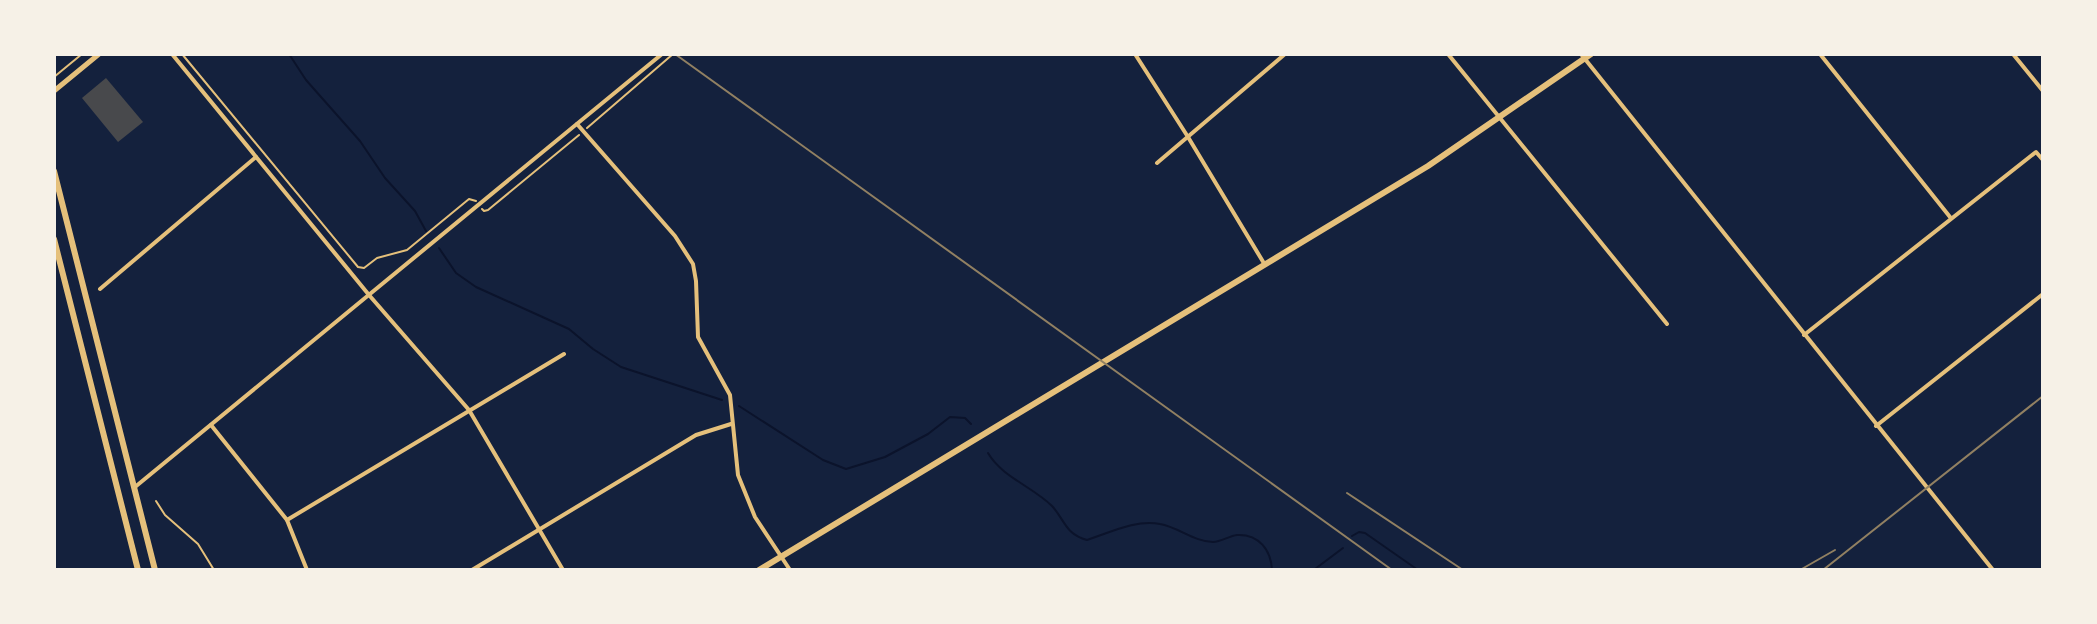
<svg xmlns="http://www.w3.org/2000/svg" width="2097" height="624" viewBox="0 0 2097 624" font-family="Quicksand,sans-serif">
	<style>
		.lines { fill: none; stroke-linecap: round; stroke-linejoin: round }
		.stream { stroke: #0b132b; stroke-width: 2 }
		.building { fill: #48494c }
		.path { stroke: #e5c07b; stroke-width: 2 }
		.service { stroke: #e5c07b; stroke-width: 2 }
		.minor { stroke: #e5c07b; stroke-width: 4 }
		.tertiary { stroke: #e5c07b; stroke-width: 5 }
		.primary { stroke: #e5c07b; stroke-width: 6 }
		.tram { stroke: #918062; stroke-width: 2 }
		.rail { stroke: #918062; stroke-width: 2 }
	</style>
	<rect width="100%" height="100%" fill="#14213d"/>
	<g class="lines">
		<!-- stream -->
		<g class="stream">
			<polyline points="289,54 306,80 360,141 385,178 415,211 426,231"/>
			<polyline points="439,248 456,273 476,287 569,329 593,349 621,367 722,400"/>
			<polyline points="739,406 823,460 846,469 885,457 928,434 950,417 965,418 971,424"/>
			<path d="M988,453C1002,477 1033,487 1052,506C1065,520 1065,534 1087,540C1109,533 1136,519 1160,524C1178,527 1195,542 1213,542C1221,542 1229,536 1237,535C1259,534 1271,550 1272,570"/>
			<polyline points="1352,536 1359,532 1365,533 1418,570"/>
			<polyline points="1315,569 1343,548"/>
		</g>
	</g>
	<!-- building -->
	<polygon class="building" points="106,78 143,122 118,142 82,98"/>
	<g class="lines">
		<!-- path -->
		<g class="path">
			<polyline points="182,54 358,267 364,268 377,258 407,250 469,199 476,201"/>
			<polyline points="54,77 82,54"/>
			<polyline points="587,128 673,54"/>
			<polyline points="482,209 484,211 488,210 579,135"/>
		</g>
		<!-- service -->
		<polyline class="service" points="156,501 165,515 198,544 214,570"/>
		<!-- minor -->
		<g class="minor">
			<polyline points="172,54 369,295 469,410 563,570"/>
			<polyline points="1135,54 1188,137 1265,265"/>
			<polyline points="1448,54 1667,324"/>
			<polyline points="1581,54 1993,570"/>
			<polyline points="1820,54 1950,217"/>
			<polyline points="2013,54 2043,91"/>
			<polyline points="577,124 675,236 693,264 696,281 698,337 730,395 738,475 755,517 790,570"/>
			<polyline points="1157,163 1285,54"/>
			<polyline points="100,289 256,157"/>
			<polyline points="1804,335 2036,152 2043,160"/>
			<polyline points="211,425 287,520 307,570"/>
			<polyline points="1876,426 2043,294"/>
			<polyline points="135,487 662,54"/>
			<polyline points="287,520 564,354"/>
			<polyline points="472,570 696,435 731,424"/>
		</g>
		<!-- tertiary -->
		<polyline class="tertiary" points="54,91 99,54"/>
		<!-- primary -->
		<g class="primary">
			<polyline points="54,171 155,570"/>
			<polyline points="54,239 138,570"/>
			<polyline points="759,570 1428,166 1591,54"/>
		</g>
		<!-- tram -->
		<polyline class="tram" points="675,54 1392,570"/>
		<!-- rail -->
		<g class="rail">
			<polyline points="1347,493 1463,570"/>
			<polyline points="1800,570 1835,550"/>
			<polyline points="1823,570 2043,396"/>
		</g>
	</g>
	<!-- border -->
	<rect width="2097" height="624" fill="none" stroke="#f6f1e7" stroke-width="112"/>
</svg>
